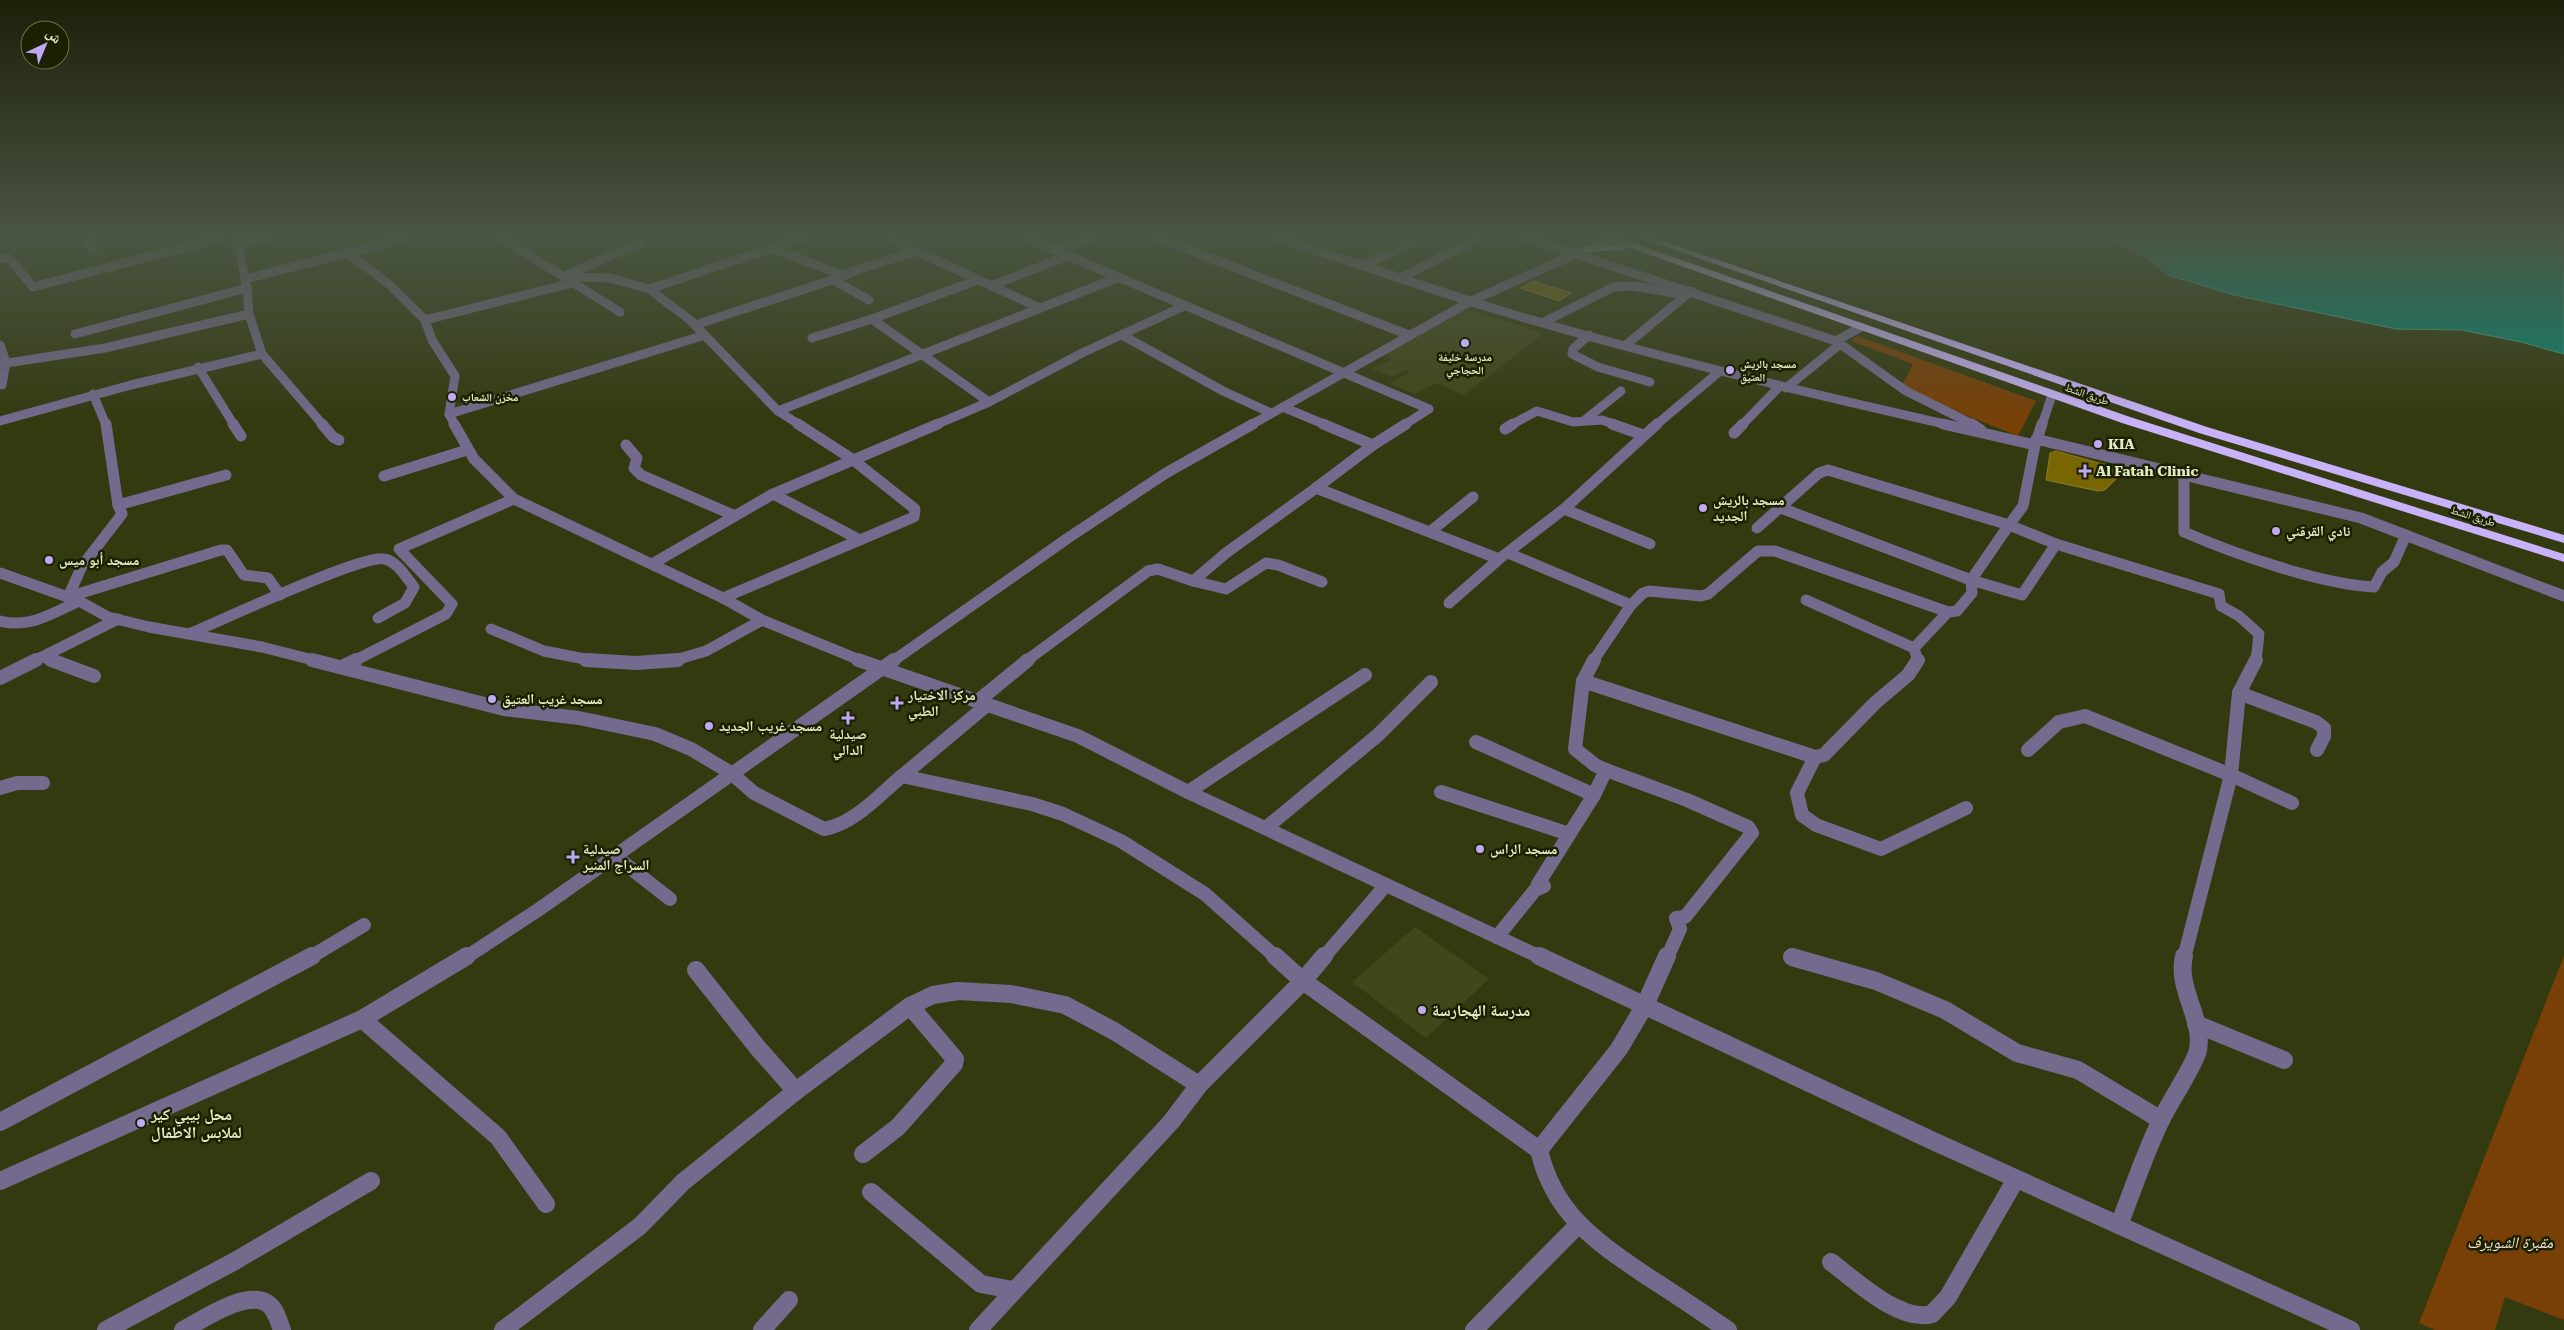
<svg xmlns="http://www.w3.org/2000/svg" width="2564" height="1330" viewBox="0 0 2564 1330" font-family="'Roboto Serif','Noto Naskh Arabic',serif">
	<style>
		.built { fill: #404719 }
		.green { fill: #784007 }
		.water { fill: #068673; stroke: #48a48b }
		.building { fill: #776603; stroke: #8d7c26 }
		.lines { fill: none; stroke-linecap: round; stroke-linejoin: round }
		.minor-far3 { stroke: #746a8e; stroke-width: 9 }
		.minor-far2 { stroke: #746a8e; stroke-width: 11 }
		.minor-far1 { stroke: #746a8e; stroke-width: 14 }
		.minor { stroke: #746a8e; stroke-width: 18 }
		.highway { fill: #c8b2f9; fill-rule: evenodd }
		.poi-dot { fill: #bfa8f4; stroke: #1b2001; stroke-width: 2 }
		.labels { text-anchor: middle; stroke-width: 5; stroke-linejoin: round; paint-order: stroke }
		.far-poi-label { font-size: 11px; font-weight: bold; fill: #e2ebc4; stroke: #1b2001; text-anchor: start }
		.far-street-label { font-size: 11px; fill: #e2ebc4; stroke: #1b2001 }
		.poi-label { font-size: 14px; font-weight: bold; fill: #e2ebc4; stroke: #1b2001; text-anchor: start }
		.near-poi-label { font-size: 16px; font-weight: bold; fill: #e2ebc4; stroke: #1b2001; text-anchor: start }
		.near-park-label { font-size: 16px; font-style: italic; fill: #f5dfd0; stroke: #1b2001 }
	</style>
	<rect width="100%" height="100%" fill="#333a10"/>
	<!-- built -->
	<g class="built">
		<polygon points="1461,307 1544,333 1464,395 1436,383 1414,394 1389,383 1410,372 1406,370 1392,377 1372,369 1392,359 1382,354"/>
		<polygon points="1415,927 1489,979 1426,1038 1352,982"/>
	</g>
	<!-- green -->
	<g class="green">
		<polygon points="1857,336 2036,401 2018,436 1900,389 1913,364 1851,341"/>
		<polygon points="2564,956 2564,1320 2505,1297 2495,1330 2435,1330 2419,1323"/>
	</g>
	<!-- water -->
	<polygon class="water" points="2099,237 2564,237 2564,354 2521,342 2461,330 2396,329 2234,295 2168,275 2143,255"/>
	<!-- building -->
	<g class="building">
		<polygon points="1533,281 1571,293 1559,301 1520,288"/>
		<polygon points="2056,451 2099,463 2123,468 2120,475 2105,490 2098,491 2046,480 2050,453"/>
	</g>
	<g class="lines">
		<!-- minor-far3 -->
		<g class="minor-far3">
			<polyline points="234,237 238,244 247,288 249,314 262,354 323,425"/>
			<polyline points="407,237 347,253 389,284 425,320 432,340 455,376 449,414 455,425"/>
			<polyline points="500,237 620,312"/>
			<polyline points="886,237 916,251"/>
			<polyline points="1024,237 1429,409 1404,425"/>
			<polyline points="1156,237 1409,335"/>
			<path d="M1275,237C1352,261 1428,289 1505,312C1651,356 1800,391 1949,425"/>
			<polyline points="1525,237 1836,341 1906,391 1974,425"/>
			<polyline points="238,244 271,237"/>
			<polyline points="772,248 842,275 916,251 1040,308"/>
			<polyline points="93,249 86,243 87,239 97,237"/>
			<polyline points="1055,250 1094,237"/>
			<polyline points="0,257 10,259 33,287 224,237"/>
			<polyline points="1363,265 1415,242"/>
			<path d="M568,274C593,265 616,251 641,243"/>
			<polyline points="567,277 610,278 649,289 690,320 778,411 800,425"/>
			<polyline points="1402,277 1481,237"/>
			<polyline points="245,279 347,253"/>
			<polyline points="833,280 869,300"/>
			<polyline points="978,280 872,319 989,402"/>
			<polyline points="991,286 1067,256"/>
			<polyline points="649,289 805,237"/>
			<polyline points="425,320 576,282"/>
			<polyline points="1544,322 1613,287 1633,286 1675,293"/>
			<polyline points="695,325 847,275"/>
			<polyline points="75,334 247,288"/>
			<polyline points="1122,335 1223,391 1271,413"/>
			<polyline points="1589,335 1573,349 1572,354 1598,367 1650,382"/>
			<polyline points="812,338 872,319"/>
			<polyline points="1836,341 1861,327"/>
			<polyline points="0,345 6,362 2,385"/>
			<polyline points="1626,345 1691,291"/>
			<polyline points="0,364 105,348 249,314"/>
			<polyline points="198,367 234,425"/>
			<polyline points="1786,388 1840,344"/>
			<polyline points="93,394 106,425"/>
			<polyline points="1283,407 1326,425"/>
			<polyline points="778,411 1117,278"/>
			<polyline points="449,414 705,335"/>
			<polyline points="1586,419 1621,391"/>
			<polyline points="0,421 131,385 262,354"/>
			<polyline points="935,425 989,402 1084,352 1184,306"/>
			<polyline points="1251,425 1471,301 1613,237"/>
			<polyline points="1511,425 1537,411 1573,422 1602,420 1616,425"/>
			<polyline points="1656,425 1720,371"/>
			<polyline points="1742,425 1779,387"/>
			<polyline points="2042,425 2052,395"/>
		</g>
		<!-- minor-far2 -->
		<g class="minor-far2">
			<polyline points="233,424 241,436"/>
			<polyline points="322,424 333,437 339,440"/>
			<polyline points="454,424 474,459 514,499 723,598 762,620 862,661"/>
			<polyline points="1323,424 1373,445"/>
			<polyline points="1406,424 1373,445 1316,488 1499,559 1564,509 1657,424"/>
			<polyline points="1612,424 1643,435"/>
			<polyline points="1943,424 2035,445 2042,424"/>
			<polyline points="1972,424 1981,430"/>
			<polyline points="1505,429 1513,424"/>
			<polyline points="1734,433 1743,424"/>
			<polyline points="2036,439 2361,518 2564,596"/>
			<polyline points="626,445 637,458 634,468 641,475 733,515"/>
			<path d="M2184,475V532C2235,554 2319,584 2374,587L2382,572L2394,562L2406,535"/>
			<polyline points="384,476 467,450"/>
			<polyline points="1316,488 1226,553 1193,581 1226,589 1266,563 1278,565 1322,582"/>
			<polyline points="773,494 860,540"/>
			<polyline points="118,505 226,475"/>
			<polyline points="1781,508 1971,580"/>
			<polyline points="1564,509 1650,544"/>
			<polygon points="2009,525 2056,544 2022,595 1971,580"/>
			<polyline points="1757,528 1819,473 1828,470 2009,525 2023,506 2035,445"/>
			<polyline points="1431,531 1473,497"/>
			<polyline points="2056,544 2219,594 2221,606 2239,616 2259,634 2256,661"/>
			<polyline points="1508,553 1631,605 1593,661"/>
			<polyline points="652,564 773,494 938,424"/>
			<polyline points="0,573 79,601 108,617 149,627 262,647 317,661"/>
			<polyline points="68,597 221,550 227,550 244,575 268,578 280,595"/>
			<polyline points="68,597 82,566 122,514 118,505 106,424"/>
			<polyline points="723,598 914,517 915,509 852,459 798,424"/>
			<polyline points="1806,600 1914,648"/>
			<polyline points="1449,603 1499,559"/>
			<polyline points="1631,605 1643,593 1649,591 1701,596 1708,594 1758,551 1775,551 1948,612 1957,611 1972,593 1971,580"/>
			<path d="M0,621C29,629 53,613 79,601"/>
			<polyline points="491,629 544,651 595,661"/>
			<path d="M191,633C220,621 363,554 384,559C397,561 406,577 414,587L405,603L378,618"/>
			<polyline points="43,657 54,661"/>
			<polyline points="34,661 118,619"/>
			<polyline points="354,661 446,614 452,604 399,549 514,499"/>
			<polyline points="672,661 706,651 762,620"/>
			<polyline points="893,661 1068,538 1166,473 1253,424"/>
			<polyline points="1026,661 1148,571 1158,569 1193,581"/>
			<polyline points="1918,661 1914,648 1948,612"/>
		</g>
		<!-- minor-far1 -->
		<g class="minor-far1">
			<polyline points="51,660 94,676"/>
			<path d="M312,660L504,709L579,718L655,734L691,749L731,773L754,793L824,829C854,824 879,795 902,776"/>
			<polyline points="586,660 636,663 678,660"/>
			<polyline points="858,660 1078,736 1188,792 1542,958"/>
			<polyline points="342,667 356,660"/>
			<polyline points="0,678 36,660"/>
			<polyline points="1583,681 1815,757 1824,755 1875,703 1908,675 1918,660"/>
			<polyline points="2239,693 2316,722 2324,728 2324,736 2317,750"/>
			<polyline points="978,701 1028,660"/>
			<polyline points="987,705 902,776 1032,804 1063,814 1121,841 1205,894 1277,958"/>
			<polyline points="1476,742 1594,795"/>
			<polyline points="2028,750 2059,722 2085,716 2231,775 2292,803"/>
			<polyline points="1815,757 1797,793 1802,815 1816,825 1881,849 1966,808"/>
			<polyline points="1606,770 1687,800 1748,827 1752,833 1685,917 1676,918 1680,929 1667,958"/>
			<polyline points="0,788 17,783 43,783"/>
			<polyline points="1188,792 1365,675"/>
			<polyline points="1441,792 1569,834"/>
			<polyline points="1267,827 1378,735 1431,682"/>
			<polyline points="615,856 670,899"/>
			<polyline points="1497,937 1535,890 1544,886 1538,884 1594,795 1606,770 1595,765 1575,749 1583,681 1594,660"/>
			<polyline points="1792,957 1794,958"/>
			<polyline points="309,958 364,925"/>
			<polyline points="465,958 538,910 894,660"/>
			<polyline points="1323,958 1386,885"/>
			<polyline points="2184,958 2231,775 2239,693 2256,660"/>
		</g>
		<!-- minor -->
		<g class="minor">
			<polyline points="1275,956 1303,981 1539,1150"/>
			<polyline points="1539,956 1933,1141 2351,1330"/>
			<path d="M1667,956L1645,1005L1619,1049L1539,1150C1554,1215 1597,1242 1648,1277C1675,1294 1701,1312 1728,1330"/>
			<polyline points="1792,957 1876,981 1945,1010 2017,1053 2078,1070 2161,1120"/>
			<polyline points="696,970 757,1047 796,1091"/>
			<polyline points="362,1019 498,1137 546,1204"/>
			<polyline points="2196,1024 2284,1060"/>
			<polyline points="0,1122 312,956"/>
			<polyline points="863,1154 898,1127 954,1064 955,1059 910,1006"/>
			<polyline points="0,1181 362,1019 467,956"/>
			<polyline points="871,1192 981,1284 1013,1290"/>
			<path d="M2119,1225C2133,1190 2145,1152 2162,1118C2170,1102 2195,1064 2198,1050C2204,1018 2176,989 2184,956"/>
			<path d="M1831,1262C1855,1280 1900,1323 1932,1314L1948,1297L2016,1179"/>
			<polyline points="106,1330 235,1261 371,1181"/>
			<path d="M183,1330C202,1320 245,1290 267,1303C276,1309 278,1320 282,1330"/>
			<polyline points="503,1330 640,1226 683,1182 796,1091 910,1006 933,995 958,991 1011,994 1065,1005 1114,1031 1199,1085"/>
			<polyline points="762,1330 789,1300"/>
			<polyline points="978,1330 1171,1122 1199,1085 1303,981 1324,956"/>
			<polyline points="1474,1330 1578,1225"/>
		</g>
		<!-- highway -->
		<g class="highway">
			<polygon points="1603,237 1616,237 2130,417 2564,554 2564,562 2122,423 1628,247 1623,250 1587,252 1582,249 1587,246 1620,244"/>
			<polygon points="1638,237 1651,237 2207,427 2564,535 2564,543 2199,433"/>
		</g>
	</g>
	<!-- sky -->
	<linearGradient id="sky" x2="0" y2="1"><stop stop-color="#1c2009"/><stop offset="0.56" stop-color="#4a5542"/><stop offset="1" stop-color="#4a5542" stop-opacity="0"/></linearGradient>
	<rect width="2564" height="423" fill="url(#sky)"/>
	<!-- markers -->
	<g class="poi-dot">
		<circle cx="1465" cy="343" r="5"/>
		<circle cx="1730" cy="370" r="5"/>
		<circle cx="452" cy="397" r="5"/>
		<circle cx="2098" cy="444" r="5"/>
		<path d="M2082.5 463.5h5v5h5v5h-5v5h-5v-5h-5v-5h5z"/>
		<circle cx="1703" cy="508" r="5"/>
		<circle cx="2276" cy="531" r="5"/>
		<circle cx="49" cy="560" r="5"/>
		<circle cx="492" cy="699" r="5"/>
		<path d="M894.5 695.5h5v5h5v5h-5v5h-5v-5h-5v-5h5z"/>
		<path d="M845.5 710.5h5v5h5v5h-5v5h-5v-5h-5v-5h5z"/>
		<circle cx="709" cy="726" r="5"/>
		<circle cx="1480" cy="849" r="5"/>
		<path d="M570.5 849.5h5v5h5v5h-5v5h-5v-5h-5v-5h5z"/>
		<circle cx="1422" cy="1010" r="5"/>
		<circle cx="141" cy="1123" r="5"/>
	</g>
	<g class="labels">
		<!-- far-poi labels -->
		<g class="far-poi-label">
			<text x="1465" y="361" text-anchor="middle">مدرسة خليفة<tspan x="1465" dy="13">الحجاجي</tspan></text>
			<text x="1740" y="368">مسجد بالريش<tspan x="1740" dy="13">العتيق</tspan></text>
			<text x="462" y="401">مخزن الشعاب</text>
		</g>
		<!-- far-street labels -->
		<g class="far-street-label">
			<text transform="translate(2087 394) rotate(19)" y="4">طريق الشط</text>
			<text transform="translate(2473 516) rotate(17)" y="4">طريق الشط</text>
		</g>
		<!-- poi labels -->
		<g class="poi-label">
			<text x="2108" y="449">KIA</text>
			<text x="2096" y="476">Al Fatah Clinic</text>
			<text x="1713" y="505">مسجد بالريش<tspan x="1713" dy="16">الجديد</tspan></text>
			<text x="2286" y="536">نادي القرقني</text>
			<text x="59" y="565">مسجد أبو ميس</text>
			<text x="908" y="700">مركز الاختيار<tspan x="908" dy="16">الطبي</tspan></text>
			<text x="502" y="704">مسجد غريب العتيق</text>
			<text x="719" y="731">مسجد غريب الجديد</text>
			<text x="848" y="739" text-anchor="middle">صيدلية<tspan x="848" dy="16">الدالي</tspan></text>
			<text x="583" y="854">صيدلية<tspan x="583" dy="16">السراج المنير</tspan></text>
			<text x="1490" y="854">مسجد الراس</text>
		</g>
		<!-- near-poi labels -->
		<g class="near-poi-label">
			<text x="1432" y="1016">مدرسة الهجارسة</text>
			<text x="151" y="1120">محل بيبي كير<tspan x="151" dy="18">لملابس الاطفال</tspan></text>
		</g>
		<!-- near-park labels -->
		<g class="near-park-label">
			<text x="2510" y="1248">مقبرة الشويرف</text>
		</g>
	</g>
	<!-- north arrow -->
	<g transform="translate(45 45) rotate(44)"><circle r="24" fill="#1b2001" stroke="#6b714f"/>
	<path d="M0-4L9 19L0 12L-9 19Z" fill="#bfa8f4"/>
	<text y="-8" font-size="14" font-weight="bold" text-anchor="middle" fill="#e2ebc4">ش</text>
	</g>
</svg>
